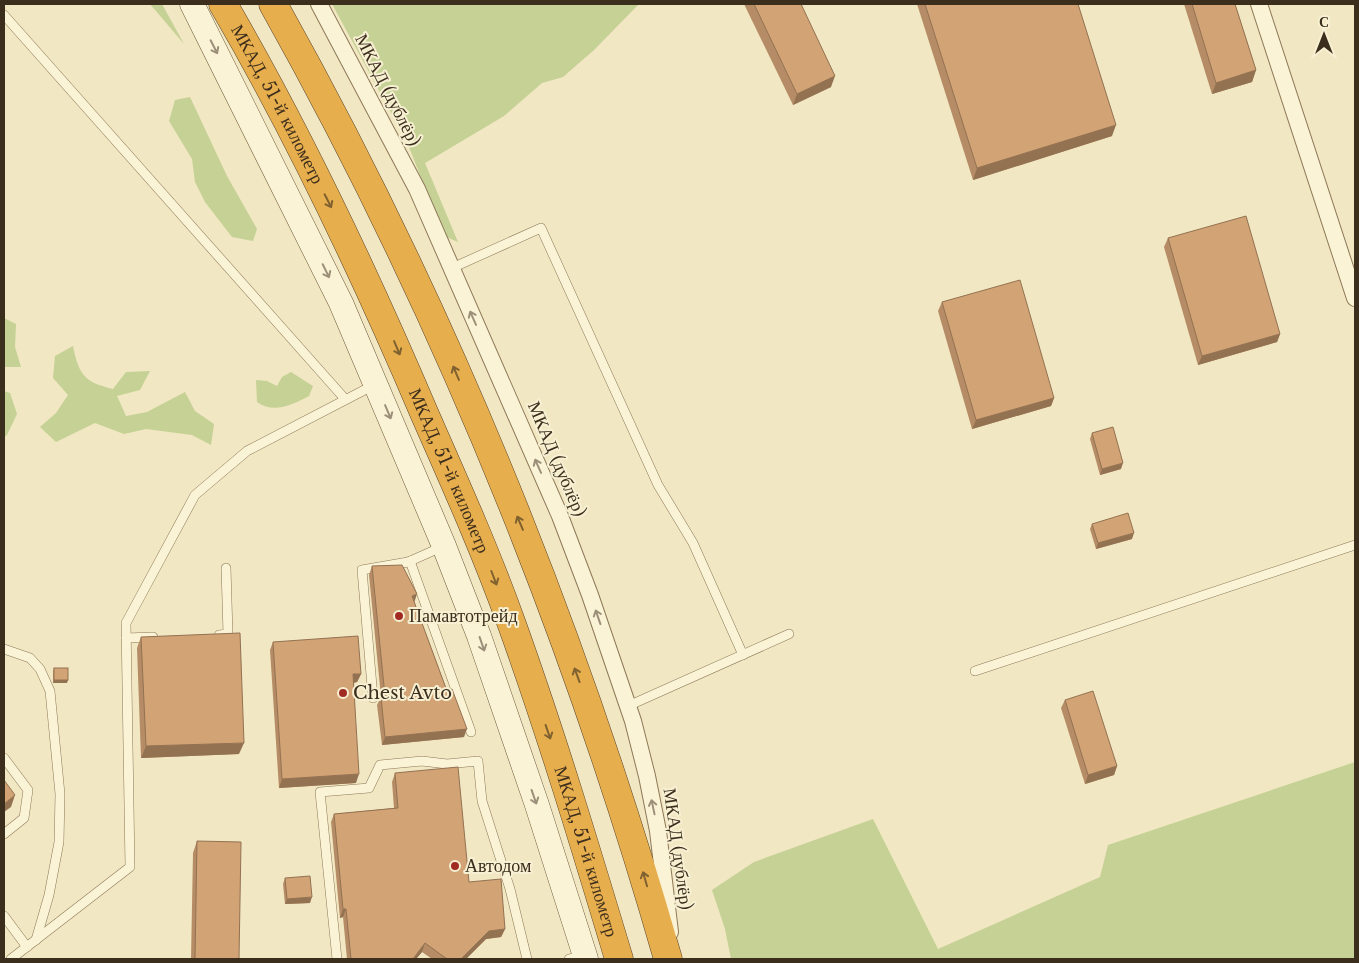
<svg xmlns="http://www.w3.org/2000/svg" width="1359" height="963" viewBox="0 0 1359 963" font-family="'Libre Baskerville',serif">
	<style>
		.green { fill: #c5d195 }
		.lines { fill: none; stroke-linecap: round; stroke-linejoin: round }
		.lane-casing { stroke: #8d7858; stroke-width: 10 }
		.street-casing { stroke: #8d7858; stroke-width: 18 }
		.secondary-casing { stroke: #6f593b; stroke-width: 25 }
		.highway-casing { stroke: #5a452c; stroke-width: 29 }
		.lane { stroke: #fbf3d6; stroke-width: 9 }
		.street { stroke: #fbf3d6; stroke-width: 16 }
		.secondary { stroke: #fbf3d6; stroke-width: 24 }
		.highway { stroke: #e7ae4d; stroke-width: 28 }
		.wall { fill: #b58c65 }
		.shaded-wall { fill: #937252 }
		.building { fill: #d2a375; stroke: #937252 }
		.oneway { stroke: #9c907a }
		.oneway2 { stroke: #806130 }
		.poi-dot { fill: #a12b23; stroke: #f8f0d3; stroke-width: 2 }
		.labels { text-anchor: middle; stroke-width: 4; stroke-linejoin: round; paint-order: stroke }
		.street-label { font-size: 18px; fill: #3c2e1d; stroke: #f8f0d3 }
		.poi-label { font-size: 18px; fill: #3c2e1d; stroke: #f8f0d3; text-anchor: start }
	</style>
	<rect width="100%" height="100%" fill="#f1e7c2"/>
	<!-- green -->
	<g class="green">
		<polygon points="150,4 162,4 184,44"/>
		<polygon points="332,4 639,4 594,50 563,77 542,83 504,116 425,163 458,242 444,236 407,142"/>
		<polygon points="190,97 227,176 257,229 253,241 232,237 205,202 195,182 192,159 169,121 175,100"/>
		<polygon points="4,318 16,324 15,347 21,367 4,367"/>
		<path d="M73,346C79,375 84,382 113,389L126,372L150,371L140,390L117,396L126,416L147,412L185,392L195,411L214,424L211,445L192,435L146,429L124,434L95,423L56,442L40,427L56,413L68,395L53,378L55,356Z"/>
		<path d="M291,372L313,386L309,396C292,405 274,414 257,402L256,380L267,381L277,386L282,377Z"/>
		<polygon points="4,391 10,393 17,414 7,435 4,437"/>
		<polygon points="1355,762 1355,959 731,959 725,929 712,890 754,862 873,819 938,949 1100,877 1108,845"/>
	</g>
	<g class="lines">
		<defs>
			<g id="lane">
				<polyline points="4,15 345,399"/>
				<polyline points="452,268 541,228 658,485 693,543 743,655"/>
				<polyline points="410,561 471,732"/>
				<polyline points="219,635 228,634 226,568"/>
				<polyline points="126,638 153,637"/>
				<polyline points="4,649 30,658 40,669 50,691 60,794 59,842 49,895 36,940"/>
				<polyline points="975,671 1355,545"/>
				<polyline points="373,698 362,570 408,562 444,546"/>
				<polyline points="628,706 789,634"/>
				<polyline points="4,758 28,790 24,818 4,834"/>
				<polyline points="4,916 27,947"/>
				<polyline points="11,959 130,867 126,623 195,495 247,451 374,385"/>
				<polyline points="337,959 320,792 369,788 380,765 422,761 447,764 478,761 482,801 510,889 527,959"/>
				<polyline points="569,959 584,955"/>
			</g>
			<g id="street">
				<polyline points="319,4 417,189 560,516 590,595 633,721 647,776 658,831 670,932"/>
				<polyline points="1259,4 1355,298"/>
			</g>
			<polyline id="secondary" points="192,4 341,303 444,546 479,636 537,805 586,959"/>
			<g id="highway">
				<path id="s1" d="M223,4C300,136 365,274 425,415C455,483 486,552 511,622C551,733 585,846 619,959"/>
				<path d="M273,4C442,305 573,627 668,959"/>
			</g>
		</defs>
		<!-- lane casing -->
		<use href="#lane" class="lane-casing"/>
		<!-- street casing -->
		<use href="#street" class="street-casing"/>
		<!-- secondary casing -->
		<use href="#secondary" class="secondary-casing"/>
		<!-- highway casing -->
		<use href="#highway" class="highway-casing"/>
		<!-- lane -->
		<use href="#lane" class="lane"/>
		<!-- street -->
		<use href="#street" class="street"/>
		<!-- secondary -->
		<use href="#secondary" class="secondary"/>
		<!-- highway -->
		<use href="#highway" class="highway"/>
	</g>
	<!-- wall -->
	<g class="wall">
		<polygon points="744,4 801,4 831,87 793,105"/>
		<polygon points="917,4 1078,4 1112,136 973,180"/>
		<polygon points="1184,4 1235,4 1256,70 1252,82 1212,94"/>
		<polygon points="1168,238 1280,334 1277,342 1198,365 1164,247"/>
		<polygon points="942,302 1054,398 1051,406 972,429 938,311"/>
		<polygon points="1092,433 1121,469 1100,475 1090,439"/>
		<polygon points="1092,524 1132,539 1096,549 1090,529"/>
		<polygon points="372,566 414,602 464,737 382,745 377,705 381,697 369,575"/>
		<polygon points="141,637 239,754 141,758 137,648"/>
		<polygon points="273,642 361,674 357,682 354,683 356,783 279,788 270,650"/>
		<polygon points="54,668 67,683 53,683 53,671"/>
		<polygon points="1065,700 1117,766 1114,775 1085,784 1061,708"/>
		<polygon points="395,773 469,882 505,929 501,937 486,939 466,959 432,959 422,952 416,959 347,959 343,917 340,918 331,822 334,814 394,808 392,782"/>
		<polygon points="197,841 239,959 191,959 193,853"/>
		<polygon points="285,878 310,903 285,904 283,884"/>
	</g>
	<!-- shaded-wall -->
	<g class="shaded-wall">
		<polygon points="1256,70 1252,82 1212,94 1216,83"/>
		<polygon points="835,76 831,87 793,105 797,94"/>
		<polygon points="1116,125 1112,136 973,180 977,168"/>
		<polygon points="1280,334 1277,342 1198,365 1202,356"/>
		<polygon points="1054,398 1051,406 972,429 976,420"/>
		<polygon points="1123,463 1121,469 1100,475 1102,469"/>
		<polygon points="1134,533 1132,539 1096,549 1098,543"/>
		<polygon points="417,594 414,603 412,596"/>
		<polygon points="353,674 361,674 357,682 350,683"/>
		<polygon points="54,680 68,680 67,683 53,683"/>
		<polygon points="467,729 464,737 382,745 385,737"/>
		<polygon points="244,743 239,754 141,758 146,746"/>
		<polygon points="1117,766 1114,775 1085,784 1088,775"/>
		<polygon points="359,774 356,783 279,788 282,779"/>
		<polygon points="15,795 11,807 4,812 4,804"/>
		<polygon points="312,897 310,903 285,904 287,899"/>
		<polygon points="343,909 346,909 343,917 340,918"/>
		<polygon points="505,929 501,937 486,939 466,959 461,959 489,931"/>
		<polygon points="425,943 422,952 416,959 413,959"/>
	</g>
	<!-- building -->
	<g class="building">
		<polygon points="754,4 801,4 835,76 797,94"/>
		<polygon points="925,4 1078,4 1116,125 977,168"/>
		<polygon points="1192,4 1235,4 1256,70 1216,83"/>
		<polygon points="1246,216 1280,334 1202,356 1168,238"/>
		<polygon points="1020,280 1054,398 976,420 942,302"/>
		<polygon points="1113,427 1123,463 1102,469 1092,433"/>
		<polygon points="1128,513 1134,533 1098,543 1092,524"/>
		<polygon points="402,565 417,594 412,596 447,691 452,689 467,729 385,737 381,697 385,696 372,566"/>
		<polygon points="240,633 244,743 146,746 141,637"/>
		<polygon points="358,636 361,674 353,674 359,774 282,779 273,642"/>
		<rect x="54" y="668" width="14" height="12"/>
		<polygon points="1093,691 1117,766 1088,775 1065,700"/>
		<polygon points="458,767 469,882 501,879 505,929 489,931 461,959 447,959 425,943 413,959 351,959 346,909 343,909 334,814 398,808 395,773"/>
		<polygon points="4,780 15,795 4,804"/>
		<polygon points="197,841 241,842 239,959 195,959"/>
		<polygon points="310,876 312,897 287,899 285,878"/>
	</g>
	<!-- one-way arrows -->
	<defs><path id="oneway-shaft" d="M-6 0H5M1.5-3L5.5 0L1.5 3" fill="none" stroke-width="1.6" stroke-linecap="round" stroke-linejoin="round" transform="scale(1.25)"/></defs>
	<g class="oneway">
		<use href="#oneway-shaft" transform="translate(214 47) rotate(63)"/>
		<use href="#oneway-shaft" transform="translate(326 271) rotate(64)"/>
		<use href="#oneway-shaft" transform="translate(473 318) rotate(-114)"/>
		<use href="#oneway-shaft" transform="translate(388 412) rotate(67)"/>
		<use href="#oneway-shaft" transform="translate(538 466) rotate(-114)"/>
		<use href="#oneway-shaft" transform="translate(598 617) rotate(-109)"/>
		<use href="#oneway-shaft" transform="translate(482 644) rotate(71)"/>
		<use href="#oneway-shaft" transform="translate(534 797) rotate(71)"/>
		<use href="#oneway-shaft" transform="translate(653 807) rotate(-102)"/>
	</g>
	<g class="oneway2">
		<use href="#oneway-shaft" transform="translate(328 201) rotate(63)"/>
		<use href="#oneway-shaft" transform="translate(397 348) rotate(67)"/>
		<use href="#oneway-shaft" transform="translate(456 373) rotate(-113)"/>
		<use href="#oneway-shaft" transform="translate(520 523) rotate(-113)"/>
		<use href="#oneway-shaft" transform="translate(494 578) rotate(69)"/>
		<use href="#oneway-shaft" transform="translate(577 675) rotate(-110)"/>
		<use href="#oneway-shaft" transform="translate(548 732) rotate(71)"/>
		<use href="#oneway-shaft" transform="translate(645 879) rotate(-106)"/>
	</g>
	<!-- markers -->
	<g class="poi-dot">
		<circle cx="399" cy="616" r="5"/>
		<circle cx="343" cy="693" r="5"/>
		<circle cx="455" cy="866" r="5"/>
	</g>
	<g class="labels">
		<!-- street labels -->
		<g class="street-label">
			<text transform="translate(388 90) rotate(63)" y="6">МКАД (дублёр)</text>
			<text dy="6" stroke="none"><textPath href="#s1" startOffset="114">МКАД, 51-й километр</textPath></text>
			<text transform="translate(557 459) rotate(67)" y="6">МКАД (дублёр)</text>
			<text dy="6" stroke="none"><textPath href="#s1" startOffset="519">МКАД, 51-й километр</textPath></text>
			<text transform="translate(678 849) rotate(82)" y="6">МКАД (дублёр)</text>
			<text dy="6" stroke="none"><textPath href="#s1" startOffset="924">МКАД, 51-й километр</textPath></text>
		</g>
		<!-- poi labels -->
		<g class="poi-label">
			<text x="409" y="622">Памавтотрейд</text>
			<text x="353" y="699">Chest Avto</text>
			<text x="465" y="872">Автодом</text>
		</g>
	</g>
	<!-- border -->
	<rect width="1359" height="963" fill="none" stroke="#3c2e1d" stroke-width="10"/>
	<!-- north arrow -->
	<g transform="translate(1324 35)" stroke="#f8f0d3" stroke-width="4" paint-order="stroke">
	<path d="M0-4L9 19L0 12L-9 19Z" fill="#3c2e1d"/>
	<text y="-8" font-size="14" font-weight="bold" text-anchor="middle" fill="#3c2e1d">С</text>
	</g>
</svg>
